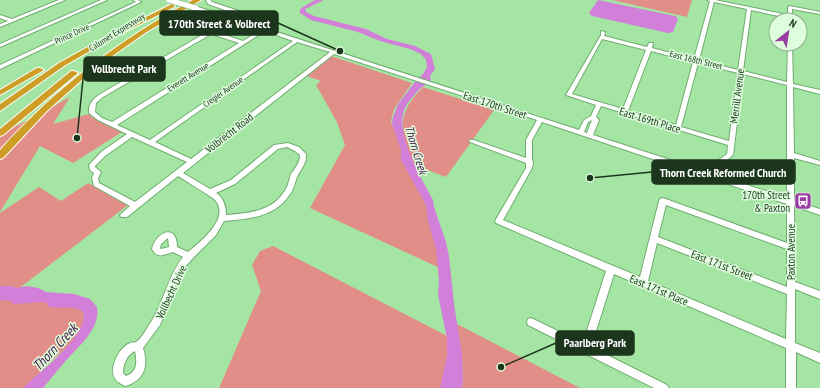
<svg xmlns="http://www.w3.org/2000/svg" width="820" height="388" viewBox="0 0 820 388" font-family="'PT Sans Narrow',sans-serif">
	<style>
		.green { fill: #e28e88 }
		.water { fill: #d17fd8 }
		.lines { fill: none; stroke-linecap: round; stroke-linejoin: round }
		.minor-casing { stroke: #6fad6f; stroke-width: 2 }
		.highway-casing { stroke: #fff; stroke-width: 2 }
		.minor { fill: #fff; fill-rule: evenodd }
		.highway { fill: #cd9d26; fill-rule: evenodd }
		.minor-bridge-casing { stroke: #6fad6f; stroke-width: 6; stroke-linecap: butt }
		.minor-bridge { stroke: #fff; stroke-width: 5 }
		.labels { text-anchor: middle; stroke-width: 3; stroke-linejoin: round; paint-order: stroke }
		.far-street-label { font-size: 9px; fill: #1c361d; stroke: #ddfddc }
		.street-label { font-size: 11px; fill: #1c361d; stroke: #ddfddc }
		.poi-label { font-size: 11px; fill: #1c361d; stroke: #ddfddc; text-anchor: end }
		.water-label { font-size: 12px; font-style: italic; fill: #430f48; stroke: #ddfddc }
		.near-water-label { font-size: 14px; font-style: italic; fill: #430f48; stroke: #ddfddc }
		.leader { fill: none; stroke: #1c361d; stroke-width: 1.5 }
		.callout-dot { fill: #1c361d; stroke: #ddfddc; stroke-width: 1.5 }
		.callout { fill: #1c361d; stroke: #1c361d; stroke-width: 1.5 }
		.callout-label { font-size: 12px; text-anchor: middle; font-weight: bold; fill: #fff }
	</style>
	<rect width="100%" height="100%" fill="#a5e5a4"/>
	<!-- green -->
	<g class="green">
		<polygon points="612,0 692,0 687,17"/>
		<polygon points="331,56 412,83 394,109 391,121 404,157 419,186 439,243 442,269 310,208 345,145 337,122 316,85 321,81 307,76"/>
		<path d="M423,87L494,110L446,177L412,164C401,130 395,115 423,87Z"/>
		<polygon points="70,97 53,124 89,114 93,118 122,132 73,163 40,146 0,212 0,135"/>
		<polygon points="88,183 128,205 9,296 0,294 0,213 39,187 61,201"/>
		<polygon points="273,246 455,340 453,388 219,388 261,291 252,265 260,251"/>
		<path d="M0,296L75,305L83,311C88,335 62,350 47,365C40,372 33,380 26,388H0Z"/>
		<path d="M457,324L580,388H462C465,367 460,345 457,324Z"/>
	</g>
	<!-- water -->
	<g class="water">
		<path d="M315,0H324L305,9L306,12L314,16L366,29L387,39L415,46L431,54L435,69L430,76L431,80C429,84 425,85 422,87C418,90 408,102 406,106C392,131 421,177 433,200L434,207L446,242L449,256L454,304L462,354L463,379L462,388H440L447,356V338L438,295L439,281L436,249L428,221L426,205L401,160V150L392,124L393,117L398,104L415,82L423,74L427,67L426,60L421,54L410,49L380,41L358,32L311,20L300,13V9Z"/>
		<polygon points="598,0 675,16 678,19 673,32 668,33 592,16 589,13"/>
		<path d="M0,286H10L17,288L27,286L38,288L46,292L74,294L90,299L97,307C101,330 76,348 63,364C56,372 50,380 43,388H23C39,372 89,336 83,312C73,305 61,309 49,307L47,303L43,302L14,304L11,301L0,300Z"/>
	</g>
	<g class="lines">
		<defs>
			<g id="minor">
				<polygon points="59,0 65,0 0,27 0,24 8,21 0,18 0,15 12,19"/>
				<polygon points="101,0 107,0 0,47 0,44"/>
				<polygon points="133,0 138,0 141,2 0,69 0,65 136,2"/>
				<path d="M206,0H210L212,2L257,17V20L252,24L579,130L584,120L591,116L596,105L566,95L601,35V31L605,32L604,36L647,47L649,43H653L652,48L694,59L710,1L707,0H715L788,15V7L790,6L820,12V14L792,9V20H788V18L751,10L743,71L787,82L788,44H792L793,84L820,90V94L793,87L794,153L820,161V165L794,158V201L820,209V215L794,206L795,282L820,291V299L795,289V343L820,353V363L796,352V388H786V348L614,274L591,347L667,385L669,388H654L528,325L527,322L528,319L531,318L583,343L606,271L496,223L495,221L526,168V163L470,142L469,141L470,140H474L526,158V140L537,120L334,54L183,173L210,189L231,180L274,145L288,143L299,147L306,154C307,163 301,169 297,177C295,182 294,189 290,194C276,217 249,219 224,221L216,235L194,257L184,268L177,282L160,325L143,348C149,366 144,381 125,386C116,382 112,377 113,368C115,358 121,347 130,343C132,342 134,343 136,342C141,339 146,330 149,325C164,304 167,277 183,257L173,252C163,255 158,259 152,249C155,233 177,222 177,247L188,252C200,242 231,218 215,200C212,197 208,195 205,193C196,187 187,182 178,176L127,217H121L120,215L130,206L94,186L92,178L94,173L90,170L89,165L101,152L127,134L98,120L89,113C88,103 94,98 102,93L209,31H213L243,41L261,30L194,9V7H198L248,23L253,20L208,4ZM714,2L747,9L738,70L699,60ZM265,31L293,41L150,140L117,125ZM211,34L239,43L112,122L102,118L95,112L96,103L103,97ZM602,39L646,50L623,109L572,94ZM297,42L330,52L191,159L155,142ZM651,51L693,62L676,125L628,111ZM698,63L738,73L729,141L681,127ZM743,74L787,85V198L714,174L717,168L733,155ZM601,106L728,145L727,154L712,165L708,172L593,135L599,120L596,117ZM592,120L587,133L584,132L588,122ZM542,122L787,204V243L663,198L660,199L659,201L640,277L503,220L532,168L533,162L532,160V140ZM132,137L187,162L135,202L99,183L98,178L101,172L95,167V166L105,156ZM287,147L295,151L300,155C300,163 295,168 291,174C289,180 288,187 284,192C271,212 248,213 226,215C226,206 223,197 216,193L235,184L278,149ZM666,205L787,249V287L658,237ZM168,238L169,247L161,249L160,248L161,244ZM657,243L787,294L786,339L648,281ZM135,351C137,361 138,372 126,376L123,373C123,364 127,355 135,351Z"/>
			</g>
			<g id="highway">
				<path d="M193,0H201L145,33L94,69L47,111L3,158L0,159V150C57,87 119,40 193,0Z"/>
				<polygon points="172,4 175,6 174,7 107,41 64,66 0,111 0,104 59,63 102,39"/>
				<polygon points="37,68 40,68 44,70 0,95 0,90"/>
				<polygon points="71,71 74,71 78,73 3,135 0,136 0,129"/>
			</g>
		</defs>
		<!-- minor casing -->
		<use href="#minor" class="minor-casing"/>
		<!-- highway casing -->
		<use href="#highway" class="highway-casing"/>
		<!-- minor -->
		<use href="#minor" class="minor"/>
		<!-- highway -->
		<use href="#highway" class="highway"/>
		<defs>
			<polyline id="minor-bridge" points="169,0 196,8"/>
		</defs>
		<!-- minor-bridge casing -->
		<use href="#minor-bridge" class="minor-bridge-casing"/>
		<!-- minor-bridge -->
		<use href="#minor-bridge" class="minor-bridge"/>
	</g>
	<!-- icons -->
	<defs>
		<symbol id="bus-square" viewBox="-11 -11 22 22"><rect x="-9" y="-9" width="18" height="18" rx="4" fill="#9a3ba3" stroke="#ddfddc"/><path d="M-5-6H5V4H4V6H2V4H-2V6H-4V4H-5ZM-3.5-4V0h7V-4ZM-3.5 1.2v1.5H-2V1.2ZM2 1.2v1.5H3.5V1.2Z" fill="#fff"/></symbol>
	</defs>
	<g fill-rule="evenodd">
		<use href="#bus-square" x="793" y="191" width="20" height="20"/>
	</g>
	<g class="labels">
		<!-- far-street labels -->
		<g class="far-street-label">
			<text transform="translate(117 32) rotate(-32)" y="3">Calumet Expressway</text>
			<text transform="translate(72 34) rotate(-25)" y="3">Prince Drive</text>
			<text transform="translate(696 60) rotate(14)" y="3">East 168th Street</text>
			<text transform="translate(188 77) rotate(-32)" y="3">Everett Avenue</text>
			<text transform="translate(223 92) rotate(-35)" y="3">Cregier Avenue</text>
		</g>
		<!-- street labels -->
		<g class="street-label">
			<text transform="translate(737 96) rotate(-83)" y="4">Merrill Avenue</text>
			<text transform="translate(495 105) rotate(18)" y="4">East 170th Street</text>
			<text transform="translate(650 120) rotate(17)" y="4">East 169th Place</text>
			<text transform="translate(229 133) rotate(-38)" y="4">Volbrecht Road</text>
			<text transform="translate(791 252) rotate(-90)" y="4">Paxton Avenue</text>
			<text transform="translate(722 265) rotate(21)" y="4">East 171st Street</text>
			<text transform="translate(659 290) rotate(23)" y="4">East 171st Place</text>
			<text transform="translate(171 292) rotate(-65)" y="4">Vollbecht Drive</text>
		</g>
		<!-- poi labels -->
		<g class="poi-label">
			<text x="790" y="199">170th Street<tspan x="790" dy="13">&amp; Paxton</tspan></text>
		</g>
		<!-- water labels -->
		<g class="water-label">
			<text transform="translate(416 150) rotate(73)" y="4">Thorn Creek</text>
		</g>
		<!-- near-water labels -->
		<g class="near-water-label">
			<text transform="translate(55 347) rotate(-47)" y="5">Thorn Creek</text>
		</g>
	</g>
	<!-- callouts -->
	<path class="leader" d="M340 51L278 23M77 138L84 69M590 178L652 172M501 367L556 343"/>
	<g class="callout-dot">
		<circle cx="340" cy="51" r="4"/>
		<circle cx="77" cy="138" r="4"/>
		<circle cx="590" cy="178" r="4"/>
		<circle cx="501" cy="367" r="4"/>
	</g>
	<g class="callout">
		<rect x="160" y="11" width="118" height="24" rx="4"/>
		<rect x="84" y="57" width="81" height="24" rx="4"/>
		<rect x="652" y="160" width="143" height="24" rx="4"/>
		<rect x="556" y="331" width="78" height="24" rx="4"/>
	</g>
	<g class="callout-label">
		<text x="219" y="28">170th Street &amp; Volbrect</text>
		<text x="124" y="73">Vollbrecht Park</text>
		<text x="723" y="177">Thorn Creek Reformed Church</text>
		<text x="595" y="347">Paarlberg Park</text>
	</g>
	<!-- north arrow -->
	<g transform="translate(788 32) rotate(30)"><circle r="19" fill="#ddfddc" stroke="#90ad90"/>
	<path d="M0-3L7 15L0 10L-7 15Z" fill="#9a3ba3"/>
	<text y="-6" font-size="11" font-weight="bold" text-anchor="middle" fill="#1c361d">N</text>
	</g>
</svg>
